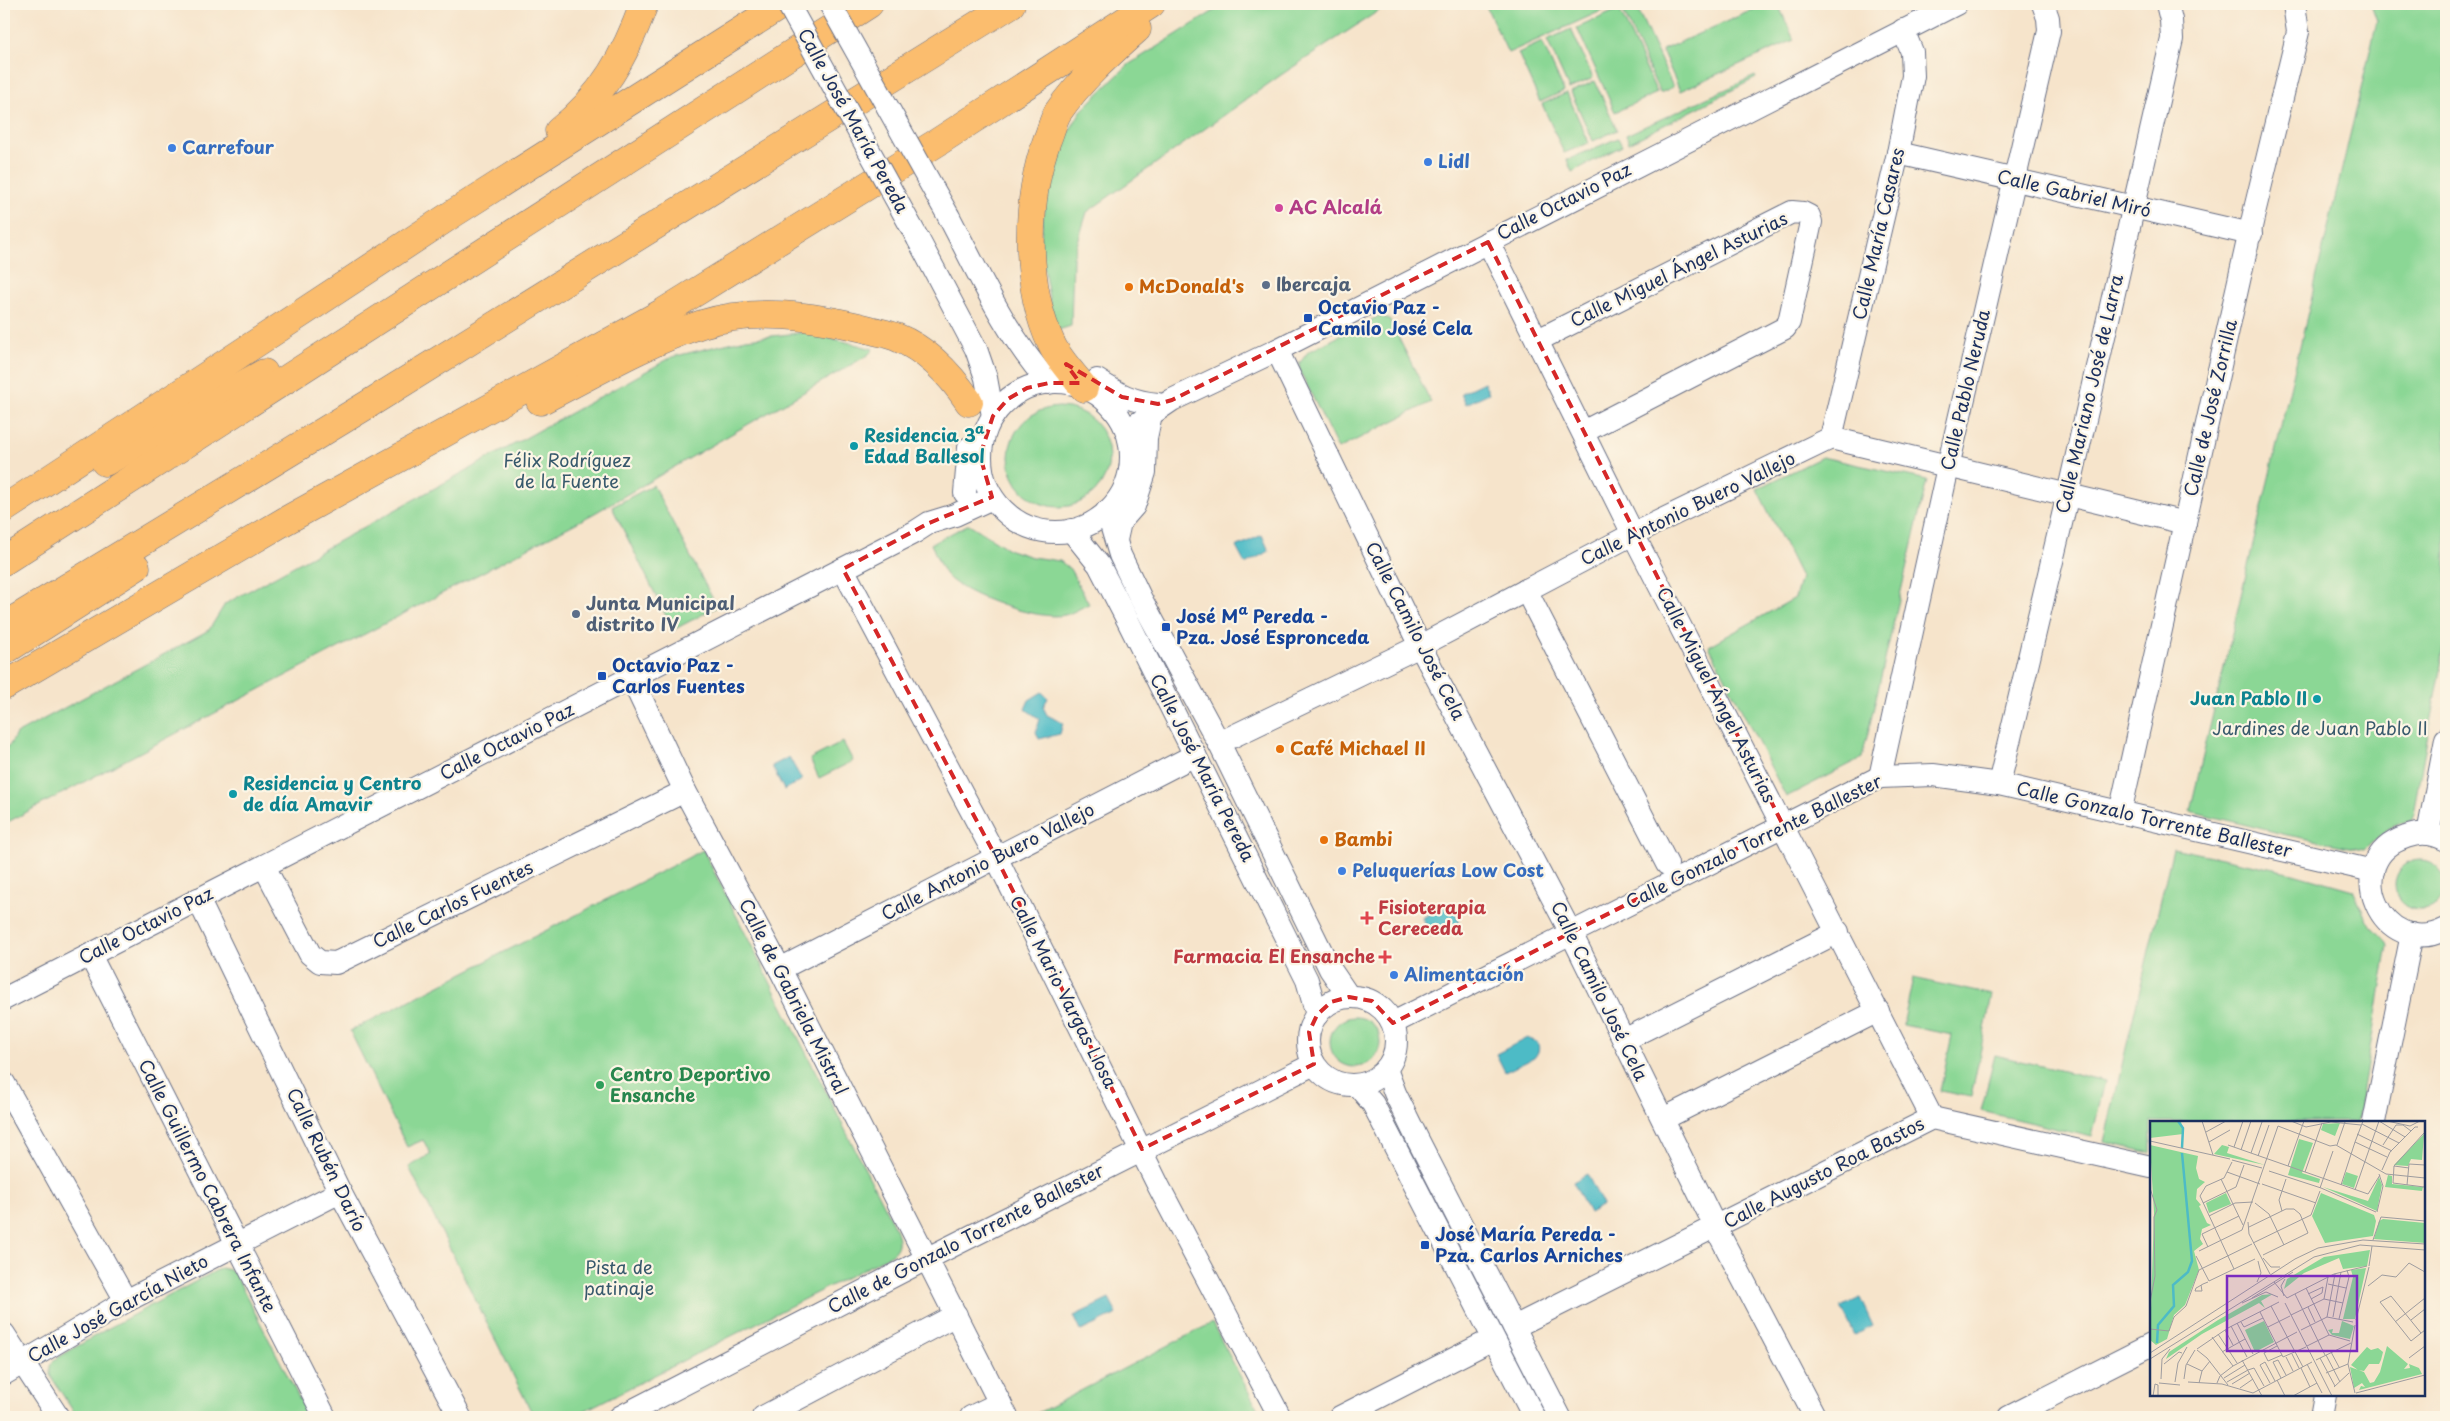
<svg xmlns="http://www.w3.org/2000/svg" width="2450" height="1421" viewBox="0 0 2450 1421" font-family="'Playpen Sans',sans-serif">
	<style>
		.green { fill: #8bd795; stroke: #53837a }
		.water { fill: #4dbbc6; stroke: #347592 }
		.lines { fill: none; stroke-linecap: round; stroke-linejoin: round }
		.minor-casing { stroke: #686e84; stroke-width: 24 }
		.highway-casing { stroke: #686e84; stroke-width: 29 }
		.minor { stroke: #fff; stroke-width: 22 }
		.highway { stroke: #fbbd6e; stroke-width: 28 }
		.minor-bridge-casing { stroke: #686e84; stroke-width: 24; stroke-linecap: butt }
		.minor-bridge { stroke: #fff; stroke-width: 22 }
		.marked { fill: none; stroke: #d62828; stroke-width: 4; stroke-dasharray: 10 6; stroke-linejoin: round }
		.shop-dot { fill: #3f7fe0; stroke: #fcf5e5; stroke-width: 2 }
		.hotel-dot { fill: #d1479c; stroke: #fcf5e5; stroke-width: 2 }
		.service-dot { fill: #5c6f8a; stroke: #fcf5e5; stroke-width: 2 }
		.food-dot { fill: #e8710a; stroke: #fcf5e5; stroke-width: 2 }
		.transit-dot { fill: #1a4fb4; stroke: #fcf5e5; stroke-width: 2 }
		.culture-dot { fill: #0f9aa8; stroke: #fcf5e5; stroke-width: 2 }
		.health-dot { fill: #e0444e; stroke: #fcf5e5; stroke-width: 2 }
		.leisure-dot { fill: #2e9e5b; stroke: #fcf5e5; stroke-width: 2 }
		.labels { text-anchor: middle; stroke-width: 4.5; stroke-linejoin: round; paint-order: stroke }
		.street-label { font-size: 18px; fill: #1b2f5e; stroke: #fcf5e5 }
		.shop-label { font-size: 18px; font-weight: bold; fill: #366cbe; stroke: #fcf5e5; text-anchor: start }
		.hotel-label { font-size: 18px; font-weight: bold; fill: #b23c85; stroke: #fcf5e5; text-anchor: start }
		.service-label { font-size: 18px; font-weight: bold; fill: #4e5e75; stroke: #fcf5e5; text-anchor: start }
		.food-label { font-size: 18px; font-weight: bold; fill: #c56008; stroke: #fcf5e5; text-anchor: start }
		.transit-label { font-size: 18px; font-weight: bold; fill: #164399; stroke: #fcf5e5; text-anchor: start }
		.culture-label { font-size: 18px; font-weight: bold; fill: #0d838f; stroke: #fcf5e5; text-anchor: start }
		.park-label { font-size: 18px; fill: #37596c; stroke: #fcf5e5 }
		.health-label { font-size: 18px; font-weight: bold; fill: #be3a42; stroke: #fcf5e5; text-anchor: start }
		.leisure-label { font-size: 18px; font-weight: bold; fill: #27864d; stroke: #fcf5e5; text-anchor: start }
		.inset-river { fill: none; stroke: #4dbbc6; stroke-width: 2.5 }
		.inset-road { fill: none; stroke: #9e9c9f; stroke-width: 1 }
		.view { fill: #7b2cbf; fill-opacity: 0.15; stroke: #7b2cbf; stroke-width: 2.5 }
		.inset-edge { fill: none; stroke: #1b2f5e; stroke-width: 2.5 }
	</style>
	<rect width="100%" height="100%" fill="#fcf5e5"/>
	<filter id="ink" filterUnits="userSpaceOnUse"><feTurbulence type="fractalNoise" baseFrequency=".02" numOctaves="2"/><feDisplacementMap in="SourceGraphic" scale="10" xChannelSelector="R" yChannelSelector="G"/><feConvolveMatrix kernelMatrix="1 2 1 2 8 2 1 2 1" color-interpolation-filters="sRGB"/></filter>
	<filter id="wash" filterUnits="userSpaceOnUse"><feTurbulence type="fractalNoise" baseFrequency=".0096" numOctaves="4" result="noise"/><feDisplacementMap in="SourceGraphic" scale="20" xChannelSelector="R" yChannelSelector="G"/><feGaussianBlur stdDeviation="1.12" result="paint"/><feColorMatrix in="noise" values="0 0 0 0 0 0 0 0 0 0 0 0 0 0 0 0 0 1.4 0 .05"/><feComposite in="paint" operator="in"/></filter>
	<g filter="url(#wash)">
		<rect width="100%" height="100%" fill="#f6e4cb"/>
		<!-- green -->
		<g class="green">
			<polygon points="1225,4 1389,4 1281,75 1087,212 1073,258 1071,326 1055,331 1040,246 1049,167 1081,111 1128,65"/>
			<polygon points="1485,4 1617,4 1508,53"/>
			<polygon points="1635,4 1673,87 1660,93 1622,9"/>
			<polygon points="1766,4 1778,4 1794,40 1680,91 1662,50"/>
			<polygon points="2371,4 2446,4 2446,638 2412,819 2387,829 2364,850 2287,835 2190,811 2377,21"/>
			<polygon points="1619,9 1657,93 1615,112 1577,28"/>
			<polygon points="1571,29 1593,78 1569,89 1547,40"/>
			<polygon points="1542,42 1564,91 1540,102 1518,53"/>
			<polygon points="1755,76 1756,78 1629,143 1626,135"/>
			<polygon points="1595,81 1617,130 1593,141 1571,92"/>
			<polygon points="1567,93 1589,143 1564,153 1542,104"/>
			<polygon points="1618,138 1622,146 1572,172 1567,160"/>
			<polygon points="1379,316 1389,319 1431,402 1338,449 1300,371 1299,364 1308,352"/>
			<polygon points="808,332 873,349 868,355 593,514 4,824 4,749 10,745 16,734 209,630 225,604 672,357 746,339"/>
			<circle cx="1059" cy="457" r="50"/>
			<polygon points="1822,457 1927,480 1862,758 1786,797 1709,646 1795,598 1801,577 1757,489"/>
			<polygon points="653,485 717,607 673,630 612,507"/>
			<path d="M969,524L1010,550L1032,557L1060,561L1070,569L1089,604C1082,607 1073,613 1065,615C1038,621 964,596 946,575C940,567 936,554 931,544Z"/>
			<polygon points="843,742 853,761 819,778 810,759"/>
			<polygon points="2173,848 2293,873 2353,890 2367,921 2386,941 2388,946 2357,1122 2151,1122 2151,1153 2104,1142"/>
			<path d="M703,850L895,1228C899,1241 901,1247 889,1256L572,1417H534L409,1167L431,1154L423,1140L407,1147L350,1031Z"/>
			<circle cx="2420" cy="885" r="25"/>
			<polygon points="1913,978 1992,995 1971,1097 1940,1091 1952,1035 1903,1025"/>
			<circle cx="1355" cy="1042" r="25"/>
			<polygon points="1995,1055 2105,1081 2092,1137 1981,1111"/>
			<polygon points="221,1268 230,1270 236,1276 309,1417 77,1417 50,1375 50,1366 54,1360 105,1330"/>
			<polygon points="1212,1323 1262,1417 1030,1417"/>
		</g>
		<!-- water -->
		<g class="water">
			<polygon points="1484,382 1489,393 1466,404 1461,393"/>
			<polygon points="1262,535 1269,551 1245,564 1236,547"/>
			<polygon points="1042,692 1048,698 1043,707 1047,715 1063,723 1060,734 1039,739 1036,732 1040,719 1025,709 1029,700"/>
			<polygon points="789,757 802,780 784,790 772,766"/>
			<polygon points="1450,903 1460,923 1431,936 1422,918"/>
			<path d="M1527,1038L1537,1042C1540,1048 1539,1052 1534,1058L1505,1072L1496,1054Z"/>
			<polygon points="1587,1174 1603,1205 1589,1213 1573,1182"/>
			<polygon points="1860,1298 1873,1326 1855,1335 1841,1307"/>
			<polygon points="1109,1299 1117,1314 1081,1331 1074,1316"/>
		</g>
	</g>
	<g filter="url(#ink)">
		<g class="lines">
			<defs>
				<g id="minor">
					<polyline points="1898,153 2251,234"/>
					<path d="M949,217C980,276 1005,333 1049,383"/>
					<polyline points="918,239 976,349 986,378 993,416"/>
					<polyline points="1488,242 1633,534 1932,1118"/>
					<polyline points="1538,340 1792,212 1803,213 1809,216 1811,222 1789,322 1785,328 1583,432"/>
					<polyline points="1277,350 1420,646 1571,933 1716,1228 1815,1417"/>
					<path d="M1097,380C1118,394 1133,402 1158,404"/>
					<circle cx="1056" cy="457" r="75"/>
					<polyline points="1128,430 1172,400 1277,350 1956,4"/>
					<polyline points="1831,438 1898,153 1913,76 1912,52 1903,30"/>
					<polyline points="965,493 969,448"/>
					<polyline points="1107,511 1120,555 1141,599 1219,743 1330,969 1349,997"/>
					<polyline points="1071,530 1099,565 1128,621 1307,980 1317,1015"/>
					<polyline points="1116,540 1120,522 1134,506 1145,472 1146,438 1151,414"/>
					<polyline points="843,569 997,859 1159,1187 1280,1417"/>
					<polyline points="1526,590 1667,864"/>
					<polyline points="632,679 685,791 780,969 1007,1417"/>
					<polyline points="1219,743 1420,646 1633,534 1831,438 2185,523"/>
					<polyline points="1880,777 1948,467 2049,31 2048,18 2043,4"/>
					<polyline points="1999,784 2068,494 2172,39 2171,20 2167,4"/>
					<polyline points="2120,813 2255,209 2298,32 2294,4"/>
					<polyline points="2428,834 2446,739"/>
					<path d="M2446,840C2434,833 2419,832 2406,837C2338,859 2381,962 2446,929"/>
					<polyline points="264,866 310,954 320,962 336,963 685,791"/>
					<polyline points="198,899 340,1192 460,1417"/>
					<polyline points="90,955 325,1417"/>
					<polyline points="780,969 1195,755"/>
					<circle cx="1352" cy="1041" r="44"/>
					<polyline points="4,999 915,532 929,523 955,515 992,498"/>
					<polyline points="1393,1023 1880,777 1933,775 1999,784 2373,871"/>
					<polyline points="1624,1040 1838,932"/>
					<polyline points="1386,1069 1395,1093 1418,1140 1560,1417"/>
					<polyline points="4,1083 126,1301"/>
					<polyline points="1357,1085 1373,1104 1534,1417"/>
					<polyline points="1663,1119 1878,1011"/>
					<polyline points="2374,1122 2412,934"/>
					<polyline points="1514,1327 1932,1118 2151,1167"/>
					<polyline points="4,1334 58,1417"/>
					<polyline points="4,1374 126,1301 340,1192"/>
					<polyline points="620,1417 926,1259 1314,1064"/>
					<polyline points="763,1417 956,1315"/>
					<polyline points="971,1417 1000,1403"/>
					<polyline points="1340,1417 1493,1339"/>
					<polyline points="2009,1417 2151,1345"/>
					<polyline points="2321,1417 2325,1395"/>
				</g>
				<g id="highway">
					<path d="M559,131C603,96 625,56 644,4"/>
					<path d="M1084,388C1074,375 1059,360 1052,345C1024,286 1025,201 1047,140C1051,131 1053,120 1058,112C1080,80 1108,55 1137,29"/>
					<path d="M540,401C593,374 645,343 702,324C755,307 814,316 867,329C876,332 887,333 896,337C926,349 951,375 969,402"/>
					<polyline points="105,462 264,373"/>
					<polyline points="4,509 454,213 783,4"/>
					<polyline points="4,561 869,4"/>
					<polyline points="4,626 367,405 1011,4"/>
					<polyline points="4,651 136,567"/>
					<polyline points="4,686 285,521 662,313 938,142 1151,4"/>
				</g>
			</defs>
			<!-- minor casing -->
			<use href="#minor" class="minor-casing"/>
			<!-- highway casing -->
			<use href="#highway" class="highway-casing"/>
			<!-- minor -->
			<use href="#minor" class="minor"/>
			<!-- highway -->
			<use href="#highway" class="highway"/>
			<defs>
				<g id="minor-bridge">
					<polyline points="788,4 918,239"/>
					<polyline points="830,4 949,217"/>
				</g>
			</defs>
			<!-- minor-bridge casing -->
			<use href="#minor-bridge" class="minor-bridge-casing"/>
			<!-- minor-bridge -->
			<use href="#minor-bridge" class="minor-bridge"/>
		</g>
	</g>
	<!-- marked area -->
	<path class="marked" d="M1488,242L1783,825L1393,1023L1372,1001L1349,997L1331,1002L1317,1015L1309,1032L1314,1064L1142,1149L997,859L843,569L929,523L992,497L980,456L993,416L1008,399L1027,388L1049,383H1080L1066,364L1122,397L1158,404L1172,400Z"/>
	<!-- markers -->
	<g class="shop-dot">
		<circle cx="172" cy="148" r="5"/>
		<circle cx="1428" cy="162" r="5"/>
		<circle cx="1342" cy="871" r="5"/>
		<circle cx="1394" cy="975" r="5"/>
	</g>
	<circle class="hotel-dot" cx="1279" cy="208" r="5"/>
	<g class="service-dot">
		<circle cx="1266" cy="285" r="5"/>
		<circle cx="576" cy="614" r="5"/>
	</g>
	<g class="food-dot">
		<circle cx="1129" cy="287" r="5"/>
		<circle cx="1280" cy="749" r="5"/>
		<circle cx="1324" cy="840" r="5"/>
	</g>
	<g class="transit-dot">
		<rect x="1303" y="313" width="10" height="10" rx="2.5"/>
		<rect x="1161" y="622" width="10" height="10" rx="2.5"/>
		<rect x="597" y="671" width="10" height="10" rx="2.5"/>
		<rect x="1420" y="1240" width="10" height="10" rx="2.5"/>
	</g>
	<g class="culture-dot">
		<circle cx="854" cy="446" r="5"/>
		<circle cx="2317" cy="699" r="5"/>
		<circle cx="233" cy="794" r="5"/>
	</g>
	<g class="health-dot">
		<path d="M1364.5 910.5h5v5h5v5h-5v5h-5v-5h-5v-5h5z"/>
		<path d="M1382.5 949.5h5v5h5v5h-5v5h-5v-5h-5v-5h5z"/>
	</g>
	<circle class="leisure-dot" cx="600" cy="1085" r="5"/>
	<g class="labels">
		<!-- street labels -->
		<g class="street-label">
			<text transform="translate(853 121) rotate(61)" y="6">Calle José María Pereda</text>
			<text transform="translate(2074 194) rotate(13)" y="6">Calle Gabriel Miró</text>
			<text transform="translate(1564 202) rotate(-27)" y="6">Calle Octavio Paz</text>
			<text transform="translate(1879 234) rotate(-77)" y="6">Calle María Casares</text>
			<text transform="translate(1679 270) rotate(-26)" y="6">Calle Miguel Ángel Asturias</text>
			<text transform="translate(1966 390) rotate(-77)" y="6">Calle Pablo Neruda</text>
			<text transform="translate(2090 394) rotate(-77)" y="6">Calle Mariano José de Larra</text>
			<text transform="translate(2211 408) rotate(-77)" y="6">Calle de José Zorrilla</text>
			<text transform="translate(1688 509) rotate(-26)" y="6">Calle Antonio Buero Vallejo</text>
			<text transform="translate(1415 631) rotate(63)" y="6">Calle Camilo José Cela</text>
			<text transform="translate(1716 695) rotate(63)" y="6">Calle Miguel Ángel Asturias</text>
			<text transform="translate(507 742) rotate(-27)" y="6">Calle Octavio Paz</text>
			<text transform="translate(1202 768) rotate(63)" y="6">Calle José María Pereda</text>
			<text transform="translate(2154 820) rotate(13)" y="6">Calle Gonzalo Torrente Ballester</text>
			<text transform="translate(1754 842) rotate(-26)" y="6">Calle Gonzalo Torrente Ballester</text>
			<text transform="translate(988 862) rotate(-27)" y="6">Calle Antonio Buero Vallejo</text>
			<text transform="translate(453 905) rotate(-26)" y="6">Calle Carlos Fuentes</text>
			<text transform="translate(146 926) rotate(-27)" y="6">Calle Octavio Paz</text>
			<text transform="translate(1599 991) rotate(64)" y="6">Calle Camilo José Cela</text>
			<text transform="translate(1063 992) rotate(63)" y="6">Calle Mario Vargas Llosa</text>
			<text transform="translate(793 997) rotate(63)" y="6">Calle de Gabriela Mistral</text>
			<text transform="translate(326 1160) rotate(64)" y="6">Calle Rubén Darío</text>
			<text transform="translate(1824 1173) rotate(-27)" y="6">Calle Augusto Roa Bastos</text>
			<text transform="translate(207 1186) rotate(63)" y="6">Calle Guillermo Cabrera Infante</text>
			<text transform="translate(966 1239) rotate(-27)" y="6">Calle de Gonzalo Torrente Ballester</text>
			<text transform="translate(118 1309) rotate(-29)" y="6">Calle José García Nieto</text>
		</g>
		<!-- shop labels -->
		<g class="shop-label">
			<text x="182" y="154">Carrefour</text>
			<text x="1438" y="168">Lidl</text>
			<text x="1352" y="877">Peluquerías Low Cost</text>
			<text x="1404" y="981">Alimentación</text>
		</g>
		<!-- hotel labels -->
		<g class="hotel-label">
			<text x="1289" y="214">AC Alcalá</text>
		</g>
		<!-- service labels -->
		<g class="service-label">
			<text x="1276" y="291">Ibercaja</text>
			<text x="586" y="610">Junta Municipal<tspan x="586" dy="21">distrito IV</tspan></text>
		</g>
		<!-- food labels -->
		<g class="food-label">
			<text x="1139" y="293">McDonald's</text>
			<text x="1290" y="755">Café Michael II</text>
			<text x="1334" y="846">Bambi</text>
		</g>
		<!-- transit labels -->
		<g class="transit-label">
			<text x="1318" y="314">Octavio Paz -<tspan x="1318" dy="21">Camilo José Cela</tspan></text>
			<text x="1176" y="623">José Mª Pereda -<tspan x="1176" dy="21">Pza. José Espronceda</tspan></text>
			<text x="612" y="672">Octavio Paz -<tspan x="612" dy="21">Carlos Fuentes</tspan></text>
			<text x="1435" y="1241">José María Pereda -<tspan x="1435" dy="21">Pza. Carlos Arniches</tspan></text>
		</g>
		<!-- culture labels -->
		<g class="culture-label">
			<text x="864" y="442">Residencia 3ª<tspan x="864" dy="21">Edad Ballesol</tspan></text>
			<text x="2307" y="705" text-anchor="end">Juan Pablo II</text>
			<text x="243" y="790">Residencia y Centro<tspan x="243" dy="21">de día Amavir</tspan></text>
		</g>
		<!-- park labels -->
		<g class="park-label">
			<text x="567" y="467">Félix Rodríguez<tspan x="567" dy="21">de la Fuente</tspan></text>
			<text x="2320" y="735">Jardines de Juan Pablo II</text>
			<text x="619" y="1274">Pista de<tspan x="619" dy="21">patinaje</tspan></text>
		</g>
		<!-- health labels -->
		<g class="health-label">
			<text x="1378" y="914">Fisioterapia<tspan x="1378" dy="21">Cereceda</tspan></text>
			<text x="1375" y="963" text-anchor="end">Farmacia El Ensanche</text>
		</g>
		<!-- leisure labels -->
		<g class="leisure-label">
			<text x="610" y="1081">Centro Deportivo<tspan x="610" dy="21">Ensanche</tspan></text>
		</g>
	</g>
	<!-- overview -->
	<g transform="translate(2150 1121)">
		<rect width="275" height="275" fill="#f6e4cb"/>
		<path d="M0,0H31L33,13L0,17ZM190,2L185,15L171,9L173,3ZM274,13L272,39L261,38L258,45L244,44ZM149,18L163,22L152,52L170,58L169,62L138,54ZM0,24L48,35L46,47L49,58L55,61L47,68L46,78L51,84L49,85L57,102L61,104L52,108L50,118L53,123L44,130L49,149L35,184L24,194L17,218L6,224L0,219L4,92ZM72,24L79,26L77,32L115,44L64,33ZM196,51L208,55L204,67L192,63ZM238,54L242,55V63L273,66L272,70L235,66ZM229,56L232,64L227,90L173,66L218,80ZM76,72L81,83L59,92L56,82ZM171,72L224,94L226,100L223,115L175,122L162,95ZM233,98L275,102V122L224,118L229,100ZM220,129L217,145L193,148L189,137L154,152L134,168L137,158L174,136ZM216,147L205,198H193L203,156L201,149ZM123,173L111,180L115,187L109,182L52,213L16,238L19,231L68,199L112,174ZM114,200L124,221L105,231L95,209ZM192,200L204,205L200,218L182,214L178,209L183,208L182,212H189ZM237,225L258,243L254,248L260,247L259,243L269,247L272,253L209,269L211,265L215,266L212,262L204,267L200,246L214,251L220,262L224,261L230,251ZM217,226L221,229L228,227L233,231L231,239L229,243H219L214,250L208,249L201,244Z" fill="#8bd795"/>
		<path class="inset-river" d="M28,0L33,7L32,27M7,222L8,204L24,185L23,164L38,151L42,140L32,32"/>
		<path class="inset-road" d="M52,0L63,34M141,0L156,6L181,1L211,4M213,0L205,21L237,36M237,0L260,5L270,0M212,3L249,22M56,11L76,0M207,13L242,30M0,20L80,38M59,21L80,9M78,24L218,73L230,54M187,24L195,1M233,24L246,4H253L261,10M84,26L93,0M91,29L101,0M101,32L112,1M108,35L119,4M82,39L112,47M82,41L74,57L56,65L50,75L84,148M138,45L154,0M244,45L274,12M259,47L244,45L243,62L274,66M232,49L240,31L265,6H268M119,50L171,67L226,91M77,51L110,63M155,51L172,2M71,58L93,104M112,63L166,82M191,64L205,21M257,64L259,43L275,44M0,67L7,89L4,96L5,155L0,181M170,67L183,30M205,69L229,0L255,16M53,82L86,66L94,44M105,82L119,93L134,124M132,90L129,79L136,58M227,91L233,65L229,53M59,95L85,82L103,81M98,101L99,113L120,153M99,106L136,88H144L150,93L158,112L113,134M92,109L128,5L180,25L186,24L236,53L275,57M223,119L231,96L275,100M103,122L161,94L170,70M58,126L52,113L89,95M49,130L92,109M46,135L59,160L105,138M113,137L121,146H130M219,145L222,125M107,161L111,152L108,140M124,161L137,177M178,163L196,167M51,164L52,170H45L46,167L48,166L53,163L58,161M218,165L232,154L246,156L259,142L275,151M156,167L179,214M145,173L175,234M158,173L173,166L172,172L161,178M134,175L131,165L135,158M102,177L143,151M137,177L184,153L217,145M174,178L178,156M92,182L116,171L128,176M135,182L182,275M121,185L153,246M158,186L165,201M110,191L133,236L156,226M141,194L174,178L193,182M177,196L185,153M183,196L191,151M189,198L199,156L197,149M206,199L219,146M261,199L275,188M91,201L94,206L113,197M245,201L275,177M87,202L103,233M81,205L97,236M118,206L140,195M0,208L19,210L24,196L36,185L49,149L102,123M75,209L83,224M151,209L177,196L203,201M271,212L241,175L230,181L261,220L275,209M68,213L87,242M62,216L83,245M127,225L114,232L118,240L132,234M157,225L179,214L200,220M47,228L78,207L129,181M47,229L57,237L78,264M72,231L95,218M181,231L189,246M0,232L145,138L168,127L213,119L275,123M142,233L149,247M176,234L190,261M136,236L143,250M170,237L185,265M259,237L275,225M0,238L164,136L210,124L275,129M92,239L112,275M166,239L201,222M14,243L29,231L32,232M37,243L52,250M157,243L172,272M151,247L160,266M98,249L104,247L114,265M176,252L198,243M74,257L95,244M131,257L123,241L128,239L136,254M11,258L12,238L20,228M34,258L36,244L45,229M127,259L135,275M25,261L28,242L37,226M38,261L72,263L103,272M77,261L98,249M9,262L30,264M49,262L52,250L60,240M67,262L70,255L83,245L147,211M120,262L110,244L115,241L125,260M82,263L100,252M184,266L199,252M90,267L103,258M103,272L162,241M205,272L198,243L205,204M206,272L275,254M3,275L5,263L8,264V275M143,275L167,262"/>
		<path class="view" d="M77,155H207V230H77Z"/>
		<rect width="275" height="275" class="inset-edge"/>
	</g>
	<!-- margin -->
	<rect width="2450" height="1421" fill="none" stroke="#fcf5e5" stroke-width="20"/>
</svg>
